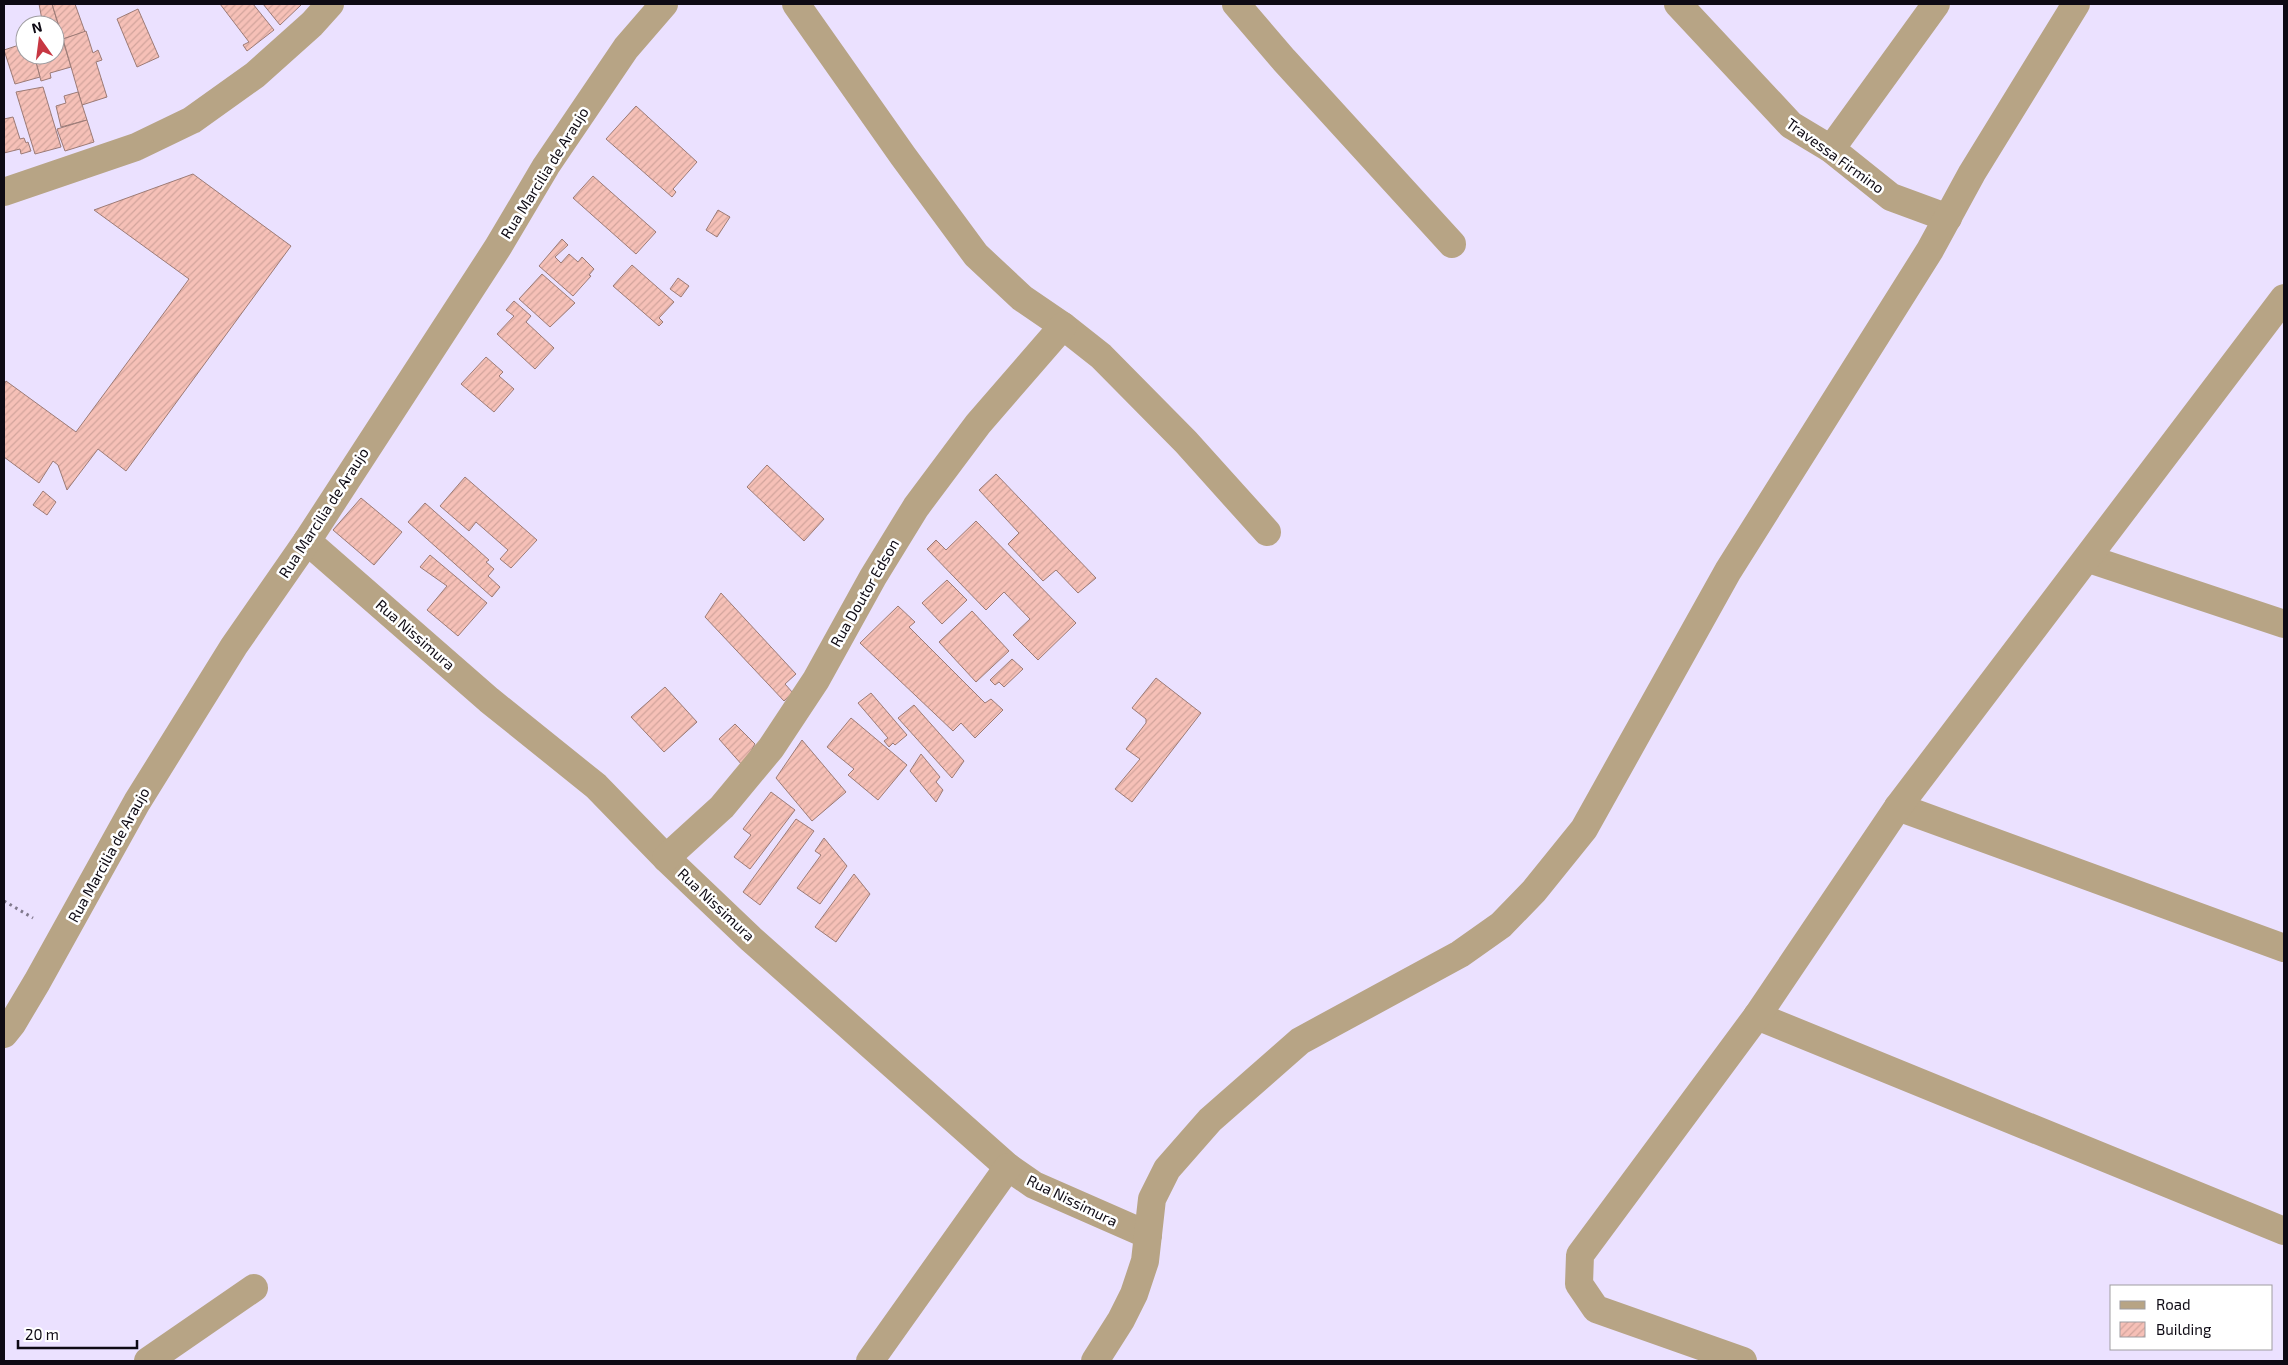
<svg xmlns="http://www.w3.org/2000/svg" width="2288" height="1365" viewBox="0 0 2288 1365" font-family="'Exo 2',sans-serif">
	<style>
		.building { fill: url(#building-hatch); stroke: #9c7b76 }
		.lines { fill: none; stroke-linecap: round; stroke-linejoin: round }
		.path { stroke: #80798d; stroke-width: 3; stroke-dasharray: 2.5 4; stroke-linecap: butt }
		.minor { stroke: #b7a485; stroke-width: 28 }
		.labels { text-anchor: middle; stroke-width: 5; stroke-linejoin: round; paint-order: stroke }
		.street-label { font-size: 15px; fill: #0e0a14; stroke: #fff }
	</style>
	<defs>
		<pattern id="building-hatch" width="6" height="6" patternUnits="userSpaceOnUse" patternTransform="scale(1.25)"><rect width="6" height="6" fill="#f6c0b7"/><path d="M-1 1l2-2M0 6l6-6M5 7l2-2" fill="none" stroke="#d2a49c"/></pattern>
	</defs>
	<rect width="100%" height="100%" fill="#ebe1ff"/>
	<!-- building -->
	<g class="building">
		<polygon points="39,4 52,4 58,24 43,25"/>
		<polygon points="52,4 75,4 85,32 63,39"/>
		<polygon points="220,4 253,4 274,30 247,51 243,45 249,42"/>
		<polygon points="263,4 300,4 301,5 280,25"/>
		<polygon points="138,9 159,57 137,67 117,19"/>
		<polygon points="58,24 71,67 50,73 51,78 41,81 34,55 55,55 55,25"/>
		<polygon points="86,31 93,53 98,50 102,60 96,62 107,97 82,105 63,39"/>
		<polygon points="25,43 25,55 34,55 40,77 15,84 4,50"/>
		<polygon points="43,87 61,147 35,154 16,92"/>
		<polygon points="78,92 87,120 61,127 56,106 66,103 64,96"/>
		<polygon points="636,106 697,162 673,189 676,192 672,197 606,139"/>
		<polygon points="13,117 20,139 24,138 26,143 28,142 31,151 21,154 20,149 4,153 4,119"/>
		<polygon points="87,120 94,142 65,151 57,129"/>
		<polygon points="193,174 291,246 126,471 98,449 67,490 58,465 53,461 39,483 4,457 4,385 6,381 76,432 189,279 94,210"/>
		<polygon points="593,176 656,232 636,254 573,198"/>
		<polygon points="718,210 730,217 717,237 706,230"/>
		<polygon points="562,239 568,245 555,257 561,263 569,254 578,262 582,257 594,269 589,275 591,276 573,296 539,266"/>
		<polygon points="632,265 674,302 659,318 663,322 659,326 613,286"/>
		<polygon points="542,274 575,303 550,327 519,299"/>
		<polygon points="678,278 689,286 681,297 670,289"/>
		<polygon points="514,301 531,316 526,322 554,348 535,369 497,334 514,316 506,310"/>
		<polygon points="486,357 503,372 499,376 514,389 494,412 461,384"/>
		<polygon points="767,465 824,519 804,541 747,487"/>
		<polygon points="996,474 1096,578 1078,593 1056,570 1043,581 1008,544 1019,533 979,490"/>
		<polygon points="465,477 537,540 511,568 500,559 508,550 476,522 469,531 440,506"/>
		<polygon points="43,491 56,502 47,515 33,505"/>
		<polygon points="361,498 402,532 374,565 333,530"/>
		<polygon points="425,503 489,560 486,562 494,569 488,576 500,587 492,597 408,522"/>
		<polygon points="976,521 1076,623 1038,660 1013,635 1030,619 1004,592 986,610 927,549 936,540 946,550"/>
		<polygon points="430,555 487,603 458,636 427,610 447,586 420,567"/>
		<polygon points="947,580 967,600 942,624 922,603"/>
		<polygon points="721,593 796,674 785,684 793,693 784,701 705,617"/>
		<polygon points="898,606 915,622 909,627 985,703 991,699 1003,710 975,738 961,723 953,731 860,643"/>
		<polygon points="972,611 1009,651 976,682 939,642"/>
		<polygon points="1012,659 1023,669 1004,687 999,682 995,685 990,680"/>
		<polygon points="1156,678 1201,713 1132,802 1115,789 1140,759 1126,749 1146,723 1146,719 1132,708"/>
		<polygon points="665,687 697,722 664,752 631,717"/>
		<polygon points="871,693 907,735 895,745 893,743 889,747 884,741 888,738 858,703"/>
		<polygon points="914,705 964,761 952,778 898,718"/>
		<polygon points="851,718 907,765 878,800 848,775 854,769 827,747"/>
		<polygon points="735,724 755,744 743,766 719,739"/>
		<polygon points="802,740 846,792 812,821 776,778"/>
		<polygon points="921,754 940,777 936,782 943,790 936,802 910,771"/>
		<polygon points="771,792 795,810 750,869 734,857 751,835 743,829"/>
		<polygon points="796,819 814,831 760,905 743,892"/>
		<polygon points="824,838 847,866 820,904 797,888 821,855 815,851"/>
		<polygon points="854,874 870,894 836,942 815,927"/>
	</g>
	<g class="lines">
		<!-- path -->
		<polyline class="path" points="4,901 33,918"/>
		<!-- minor -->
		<g class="minor">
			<polyline points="796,4 903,156 976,255 1022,298 1063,326 1101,356 1186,442 1267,532"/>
			<polyline points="1236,4 1284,60 1452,244"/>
			<polyline points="1678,4 1791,125 1831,149 1891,197 1948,218"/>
			<polyline points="1831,149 1936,4"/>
			<polyline points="4,192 136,147 192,120 255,75 312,24 330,4"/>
			<polyline points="307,541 489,700 596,786 666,858 751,939 1008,1167 1034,1185 1148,1235"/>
			<polyline points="2089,559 2284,624"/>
			<polyline points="1898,807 2284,948"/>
			<polyline points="666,858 722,807 771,748 816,680 873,577 916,507 978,424 1063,326"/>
			<polyline points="1757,1016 2284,1231"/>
			<polyline points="4,1034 12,1024 37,982 137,802 234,646 307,541 498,247 546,166 626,48 664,4"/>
			<polyline points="148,1361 254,1288"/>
			<polyline points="870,1361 1008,1167"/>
			<polyline points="1095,1361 1121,1320 1134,1294 1145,1261 1152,1199 1167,1169 1210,1120 1300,1041 1460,954 1501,925 1534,891 1584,829 1728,571 1930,250 1972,173 2076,4"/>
			<polyline points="1743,1361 1596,1309 1579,1284 1580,1255 1757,1016 1898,807 2284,298"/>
		</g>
	</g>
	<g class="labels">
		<!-- street labels -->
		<g class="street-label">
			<text transform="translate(1835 156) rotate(36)" y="5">Travessa Firmino</text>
			<text transform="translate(545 173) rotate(-58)" y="5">Rua Marcilia de Araujo</text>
			<text transform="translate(324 513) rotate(-57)" y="5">Rua Marcilia de Araujo</text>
			<text transform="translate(865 593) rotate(-60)" y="5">Rua Doutor Edson</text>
			<text transform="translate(415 635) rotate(41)" y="5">Rua Nissimura</text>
			<text transform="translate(109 855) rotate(-61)" y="5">Rua Marcilia de Araujo</text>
			<text transform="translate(716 905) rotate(43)" y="5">Rua Nissimura</text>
			<text transform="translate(1072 1201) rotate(26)" y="5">Rua Nissimura</text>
		</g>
	</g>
	<!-- border -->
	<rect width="2288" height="1365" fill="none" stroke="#0e0a14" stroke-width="10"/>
	<!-- legend -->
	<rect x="2110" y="1285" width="162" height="65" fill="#ffffff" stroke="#9f9da1"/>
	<rect x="2120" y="1301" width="25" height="8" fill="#b7a485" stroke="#9f9da1"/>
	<text x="2156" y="1310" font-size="15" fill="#0e0a14">Road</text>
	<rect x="2120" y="1322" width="25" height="15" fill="url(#building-hatch)" stroke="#9f9da1"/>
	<text x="2156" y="1335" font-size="15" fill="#0e0a14">Building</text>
	<!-- north arrow -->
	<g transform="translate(40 40) rotate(346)"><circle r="24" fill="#ffffff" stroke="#9f9da1"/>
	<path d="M0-4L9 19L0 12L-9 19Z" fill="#c73742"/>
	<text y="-8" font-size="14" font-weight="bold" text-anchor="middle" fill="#0e0a14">N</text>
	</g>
	<!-- scale -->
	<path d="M18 1340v8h119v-8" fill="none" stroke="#0e0a14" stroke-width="2.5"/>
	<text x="25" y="1340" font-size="15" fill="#0e0a14" stroke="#ffffff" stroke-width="4" paint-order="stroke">20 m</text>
</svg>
